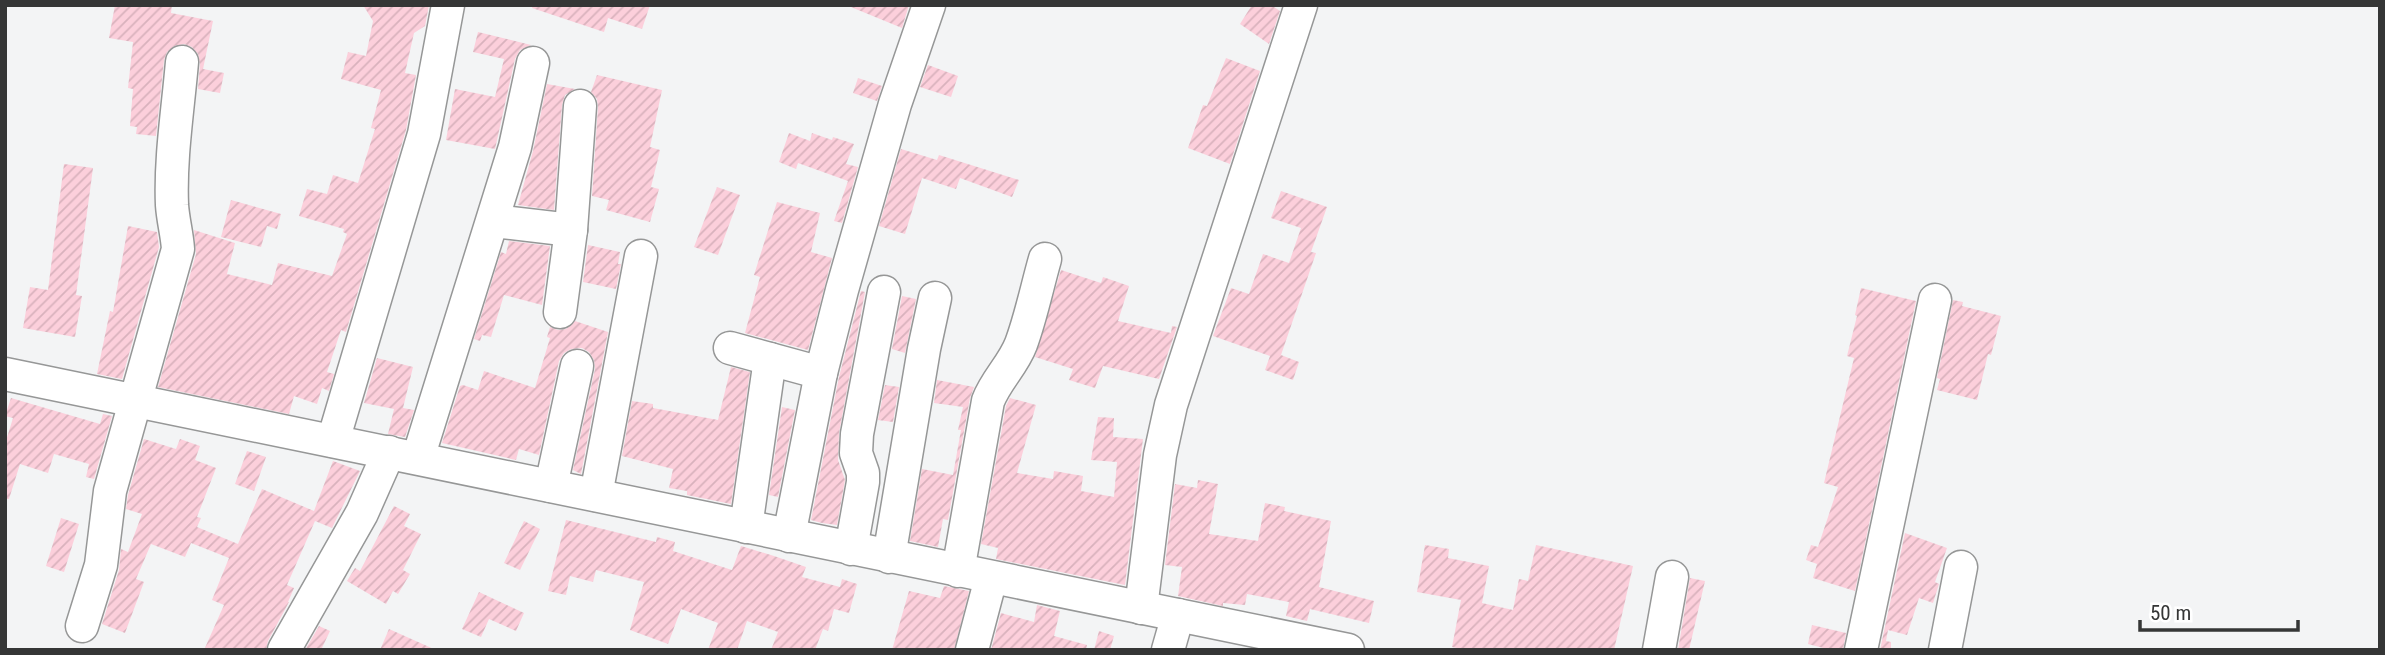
<svg xmlns="http://www.w3.org/2000/svg" width="2385" height="655" viewBox="0 0 2385 655" font-family="'Roboto Condensed',sans-serif">
	<style>
		.building { fill: url(#building-hatch) }
		.lines { fill: none; stroke-linecap: round; stroke-linejoin: round }
		.minor-casing { stroke: #969797; stroke-width: 35 }
		.minor { stroke: #fff; stroke-width: 32 }
	</style>
	<defs>
		<pattern id="building-hatch" width="6" height="6" patternUnits="userSpaceOnUse" patternTransform="scale(1.75)"><rect width="6" height="6" fill="#fccfdb"/><path d="M-1 1l2-2M0 6l6-6M5 7l2-2" fill="none" stroke="#d9b2bd"/></pattern>
	</defs>
	<rect width="100%" height="100%" fill="#f3f4f5"/>
	<!-- building -->
	<g class="building">
		<polygon points="115,5 172,5 171,13 213,21 203,69 224,73 220,93 198,89 200,64 198,54 192,47 184,44 174,46 167,52 164,60 156,136 136,134 137,127 130,126 133,89 128,88 133,42 109,38"/>
		<polygon points="363,5 429,5 425,26 414,33 405,73 416,75 406,130 346,332 341,330 327,372 334,374 329,391 322,388 317,404 294,396 289,414 158,387 196,254 194,230 235,243 227,274 272,285 278,263 332,276 347,234 343,232 344,229 299,216 307,189 327,194 333,175 358,183 375,129 371,128 381,90 341,79 348,52 366,56 373,21"/>
		<polygon points="533,5 650,5 642,29 608,18 604,32 532,8"/>
		<polygon points="846,5 909,5 902,28"/>
		<polygon points="1252,5 1271,5 1280,11 1269,44 1240,24"/>
		<polygon points="478,32 531,45 520,50 515,59 495,149 446,140 455,89 495,97 504,59 473,52"/>
		<polygon points="1226,58 1260,71 1230,164 1188,148 1203,105 1207,106"/>
		<polygon points="928,65 958,76 951,97 920,87"/>
		<polygon points="597,75 662,90 650,147 660,150 651,187 659,189 650,222 606,210 609,200 592,196 598,107 597,99 591,92"/>
		<polygon points="858,78 882,86 877,101 853,93"/>
		<polygon points="547,84 575,89 565,95 562,105 554,210 518,205 533,151"/>
		<polygon points="789,133 810,141 812,133 832,140 833,137 854,144 846,164 858,167 842,223 834,221 848,181 798,163 796,169 779,162"/>
		<polygon points="901,149 937,160 939,155 1019,180 1012,197 960,178 956,189 922,178 905,234 879,226"/>
		<polygon points="64,164 93,168 76,295 82,296 75,337 23,328 30,287 48,290"/>
		<polygon points="717,187 740,195 718,255 694,247"/>
		<polygon points="1281,191 1327,207 1311,252 1316,253 1281,355 1299,362 1293,380 1265,370 1270,356 1213,336 1231,288 1249,294 1263,254 1289,263 1301,228 1271,218"/>
		<polygon points="231,200 281,214 277,229 267,226 261,247 221,237"/>
		<polygon points="777,202 820,213 811,252 832,258 808,350 745,333 760,277 754,275"/>
		<polygon points="128,226 157,232 159,247 122,379 97,374 110,311 113,312"/>
		<polygon points="509,241 550,246 542,305 504,295 491,337 482,335 480,341 474,339 501,252 506,254"/>
		<polygon points="588,245 620,252 618,264 621,264 616,289 583,282"/>
		<polygon points="1061,270 1101,283 1103,277 1129,286 1118,321 1171,333 1172,326 1177,327 1159,379 1103,366 1095,388 1069,380 1073,369 1035,357"/>
		<polygon points="1861,288 1916,301 1855,591 1813,578 1817,564 1806,560 1811,545 1818,547 1838,487 1824,483 1854,358 1847,356 1857,316 1855,315"/>
		<polygon points="861,291 865,292 839,433 838,460 845,480 837,525 822,523 811,520 839,377"/>
		<polygon points="902,296 916,299 905,353 892,349"/>
		<polygon points="1953,300 1963,302 1962,306 2001,316 1991,355 1988,354 1977,400 1937,390 1940,379 1937,378"/>
		<polygon points="575,321 608,332 581,474 573,470 595,369 594,360 589,352 582,348 571,349 564,353 559,361 539,455 519,449 516,460 442,443 460,386 463,385 478,390 484,371 535,388 550,338 547,337 550,327 558,330 566,329"/>
		<polygon points="377,358 413,367 403,408 414,410 405,437 388,434 394,409 364,403"/>
		<polygon points="731,367 750,372 731,504 687,495 687,491 669,488 673,469 622,456 632,401 653,404 653,408 718,420"/>
		<polygon points="937,380 974,387 970,398 948,520 943,519 938,547 910,541 922,469 953,475 961,430 958,430 963,407 934,403"/>
		<polygon points="885,385 899,387 893,422 878,420"/>
		<polygon points="11,398 100,424 103,414 112,416 94,479 86,477 89,464 54,454 48,473 20,464 9,499 5,499 5,444 13,418 5,416"/>
		<polygon points="1010,398 1036,405 1017,473 1053,479 1054,471 1083,476 1081,491 1114,497 1117,462 1091,460 1098,417 1114,418 1113,437 1143,439 1125,585 996,559 998,548 981,544 1006,406"/>
		<polygon points="782,407 795,410 778,497 769,495"/>
		<polygon points="144,439 176,449 180,439 200,446 195,460 216,468 197,517 201,518 197,527 238,544 262,489 314,511 333,461 360,471 332,528 315,521 287,585 294,588 288,602 289,602 268,641 266,650 204,650 224,605 212,600 229,558 191,543 185,557 151,544 136,579 144,582 125,633 102,624 119,570 121,549 128,552 142,514 126,509 128,495"/>
		<polygon points="247,451 266,457 254,491 235,484"/>
		<polygon points="1198,480 1218,484 1209,534 1258,541 1265,503 1285,507 1284,511 1331,521 1319,587 1374,601 1369,623 1310,609 1307,621 1286,616 1289,602 1247,594 1245,605 1223,603 1223,606 1178,596 1182,567 1165,565 1175,484 1197,488"/>
		<polygon points="394,506 410,514 404,526 421,534 403,570 410,574 398,594 393,591 386,604 347,581 355,568 360,571"/>
		<polygon points="61,518 79,524 64,572 46,566"/>
		<polygon points="566,520 656,542 657,537 675,542 673,551 732,570 741,546 774,556 806,567 802,577 840,587 842,579 857,584 849,613 834,609 828,631 823,629 815,650 771,650 778,632 747,621 737,650 708,650 718,623 681,609 668,644 630,630 644,582 596,570 593,582 570,576 566,595 548,591"/>
		<polygon points="524,521 540,529 520,570 504,563"/>
		<polygon points="1905,533 1947,548 1935,582 1939,584 1933,603 1919,598 1907,635 1888,630 1886,641 1891,642 1891,650 1880,650"/>
		<polygon points="1425,545 1449,549 1448,558 1489,566 1482,603 1513,610 1519,579 1528,581 1536,545 1633,566 1614,650 1467,650 1452,647 1461,600 1417,592"/>
		<polygon points="1690,578 1705,581 1689,650 1678,650"/>
		<polygon points="944,586 969,591 954,650 892,650 909,591 940,598"/>
		<polygon points="479,592 524,613 516,631 489,619 481,637 462,629"/>
		<polygon points="1037,605 1060,611 1054,636 1087,645 1086,650 991,650 1001,613 1034,622"/>
		<polygon points="1812,625 1846,633 1843,650 1831,650 1808,644"/>
		<polygon points="319,626 330,631 321,650 305,650"/>
		<polygon points="389,629 436,650 380,650"/>
		<polygon points="1099,631 1114,636 1110,650 1094,650"/>
	</g>
	<g class="lines">
		<defs>
			<g id="minor">
				<polyline points="493,221 571,230"/>
				<polyline points="560,312 571,230 580,106"/>
				<polyline points="730,348 821,373"/>
				<polyline points="5,374 1348,650"/>
				<polyline points="333,441 424,134 448,5"/>
				<polyline points="418,458 515,147 533,63"/>
				<polyline points="551,486 577,366"/>
				<polyline points="596,495 641,256"/>
				<polyline points="746,527 770,359"/>
				<polyline points="789,536 821,373 842,290 895,104 929,5"/>
				<polyline points="851,549 863,482 863,473 856,453 857,434 884,292"/>
				<polyline points="889,557 924,349 935,298"/>
				<path d="M958,571L988,401C996,380 1013,365 1021,344C1031,317 1037,287 1045,259"/>
				<polyline points="1141,608 1160,455 1171,405 1301,5"/>
				<path d="M82,626L101,565L110,491L178,249C177,234 173,220 172,205C170,158 178,109 182,62"/>
				<polyline points="284,650 362,513 389,452"/>
				<polyline points="972,650 991,578"/>
				<polyline points="1168,650 1178,615"/>
				<polyline points="1659,650 1672,577"/>
				<polyline points="1861,650 1935,300"/>
				<polyline points="1945,650 1961,567"/>
			</g>
		</defs>
		<!-- minor casing -->
		<use href="#minor" class="minor-casing"/>
		<!-- minor -->
		<use href="#minor" class="minor"/>
	</g>
	<!-- border -->
	<rect width="2385" height="655" fill="none" stroke="#353636" stroke-width="14"/>
	<!-- scale -->
	<path d="M2140 620v10h158v-10" fill="none" stroke="#353636" stroke-width="3.5"/>
	<text x="2150" y="620" font-size="21" fill="#353636" stroke="#ffffff" stroke-width="5" paint-order="stroke">50 m</text>
</svg>
